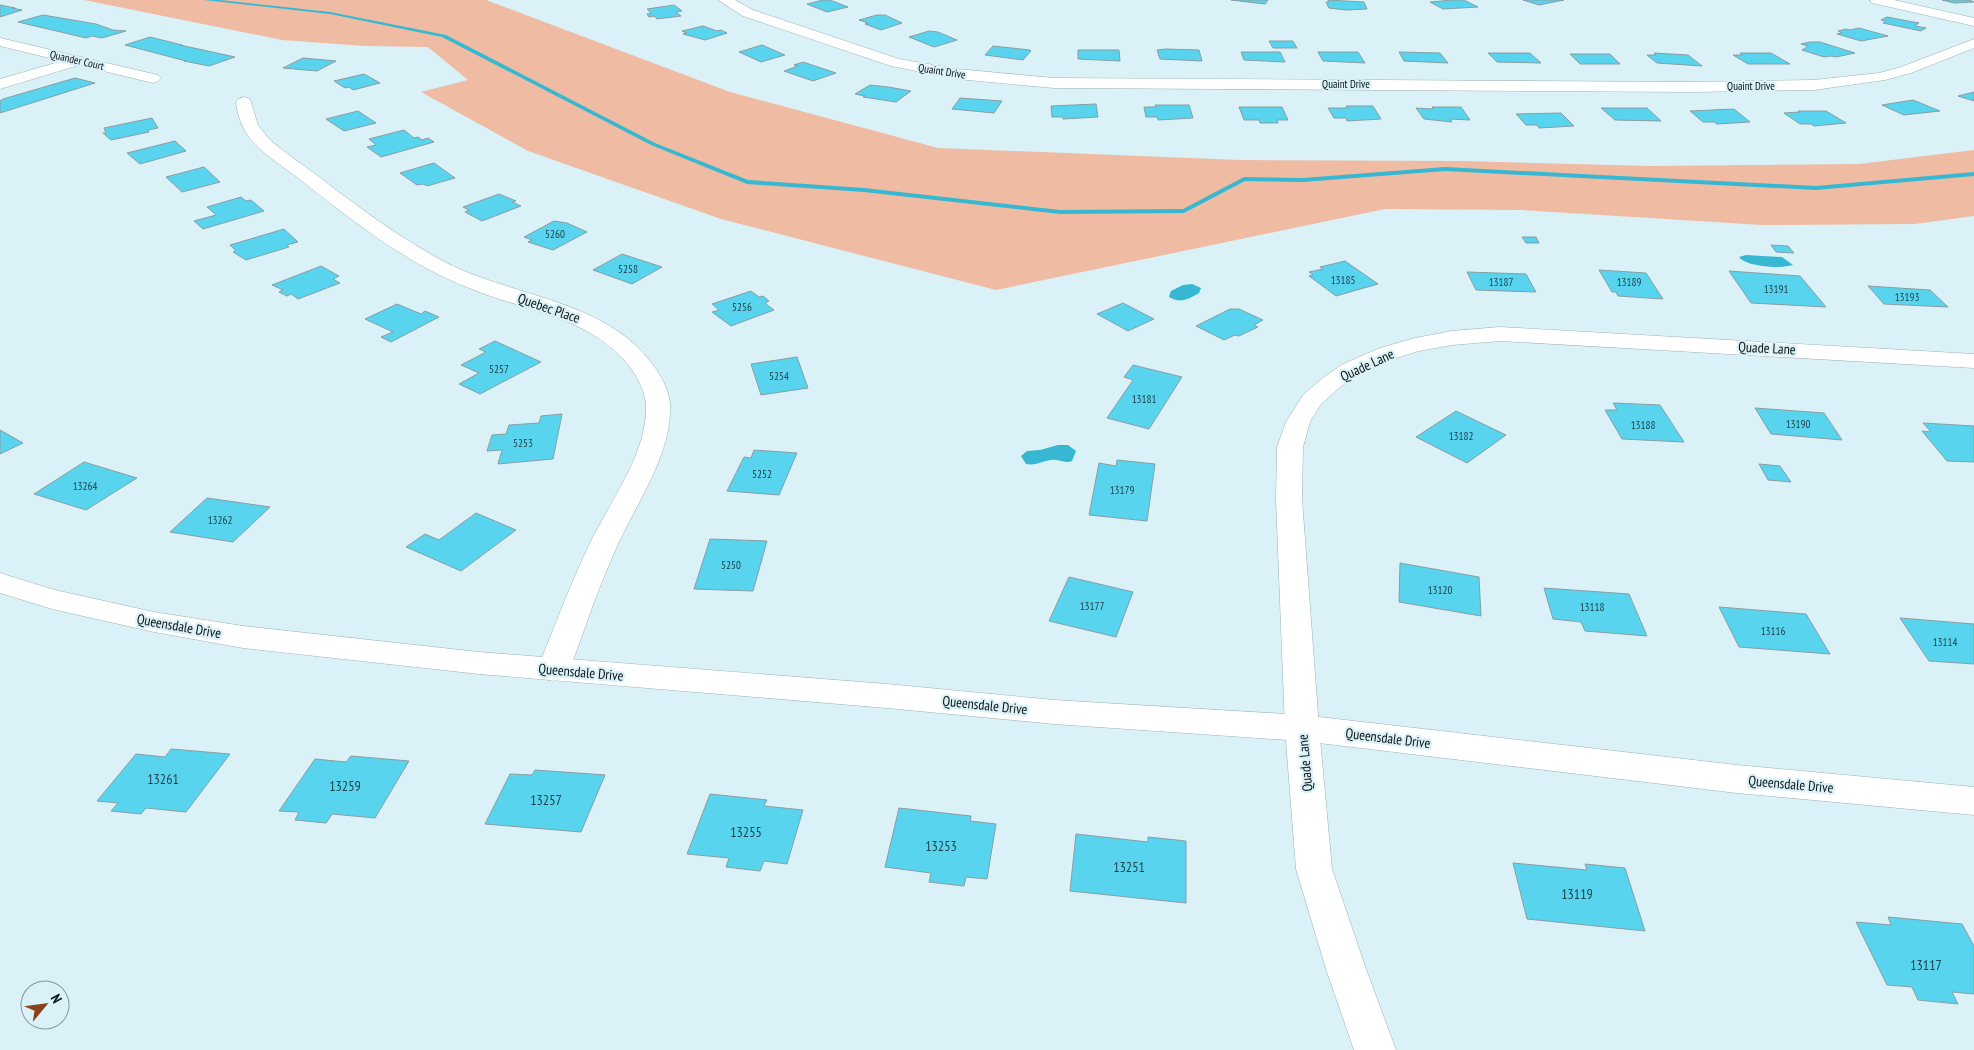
<svg xmlns="http://www.w3.org/2000/svg" width="1974" height="1050" viewBox="0 0 1974 1050" font-family="'PT Sans Narrow',sans-serif">
	<style>
		.green { fill: #efbba3 }
		.water { fill: #36b8d2 }
		.lines { fill: none; stroke-linecap: round; stroke-linejoin: round }
		.stream { fill: #36b8d2; fill-rule: evenodd }
		.building { fill: #59d4ee; stroke: #889ea3 }
		.minor-casing { stroke: #9ab1b6; stroke-width: 1 }
		.tertiary-casing { stroke: #9ab1b6; stroke-width: 1 }
		.minor { fill: #fff; fill-rule: evenodd }
		.tertiary { fill: #fff; fill-rule: evenodd }
		.labels { text-anchor: middle; stroke-width: 4.5; stroke-linejoin: round; paint-order: stroke }
		.far-street-label { font-size: 11px; fill: #0a1214; stroke: #daf1f7 }
		.number-label { font-size: 11px; fill: #1e424a }
		.street-label { font-size: 14px; fill: #0a1214; stroke: #daf1f7 }
		.near-number-label { font-size: 14px; fill: #1e424a }
	</style>
	<rect width="100%" height="100%" fill="#daf1f7"/>
	<!-- green -->
	<polygon class="green" points="84,0 486,0 730,92 938,148 1240,160 1461,161 1651,166 1859,164 1974,150 1974,216 1915,224 1762,225 1522,210 1385,209 996,290 721,219 528,151 421,92 468,80 428,47 365,46 282,40"/>
	<!-- water -->
	<g class="water">
		<path d="M1746,255L1782,257L1793,265C1780,269 1747,267 1739,257Z"/>
		<path d="M1192,284L1201,288L1199,293C1189,299 1180,304 1169,297L1171,291L1183,285Z"/>
		<path d="M1058,445H1068L1076,451L1072,461C1064,464 1059,459 1051,460C1042,461 1036,466 1026,464L1021,456L1027,451L1040,450Z"/>
	</g>
	<g class="lines">
		<!-- stream -->
		<polygon class="stream" points="204,0 220,0 330,12 446,35 655,143 748,180 864,188 1060,210 1183,209 1244,177 1303,178 1445,167 1816,186 1974,172 1974,176 1816,190 1445,171 1303,182 1245,181 1184,213 1060,214 864,192 747,184 651,145 442,37 330,14"/>
	</g>
	<!-- building -->
	<g class="building">
		<polygon points="823,0 830,0 848,7 827,12 807,4"/>
		<polygon points="1231,0 1268,0 1265,4"/>
		<polygon points="1328,0 1364,2 1367,9 1346,10 1329,8 1326,2 1329,2"/>
		<polygon points="1453,0 1464,0 1478,7 1443,9 1430,2"/>
		<polygon points="1523,0 1564,0 1539,5"/>
		<polygon points="1942,0 1969,0 1974,2 1954,3"/>
		<polygon points="0,5 15,8 12,8 22,10 0,17"/>
		<polygon points="674,5 682,11 676,12 681,16 657,19 654,16 649,17 647,14 651,13 647,9"/>
		<polygon points="43,15 96,24 113,30 126,31 102,38 92,36 86,38 18,22"/>
		<polygon points="877,15 885,15 902,23 881,30 865,24 868,23 859,20"/>
		<polygon points="1887,17 1919,23 1915,26 1926,28 1921,31 1883,23 1886,21 1881,20"/>
		<polygon points="703,26 717,31 721,30 727,33 705,40 683,34 687,33 682,31"/>
		<polygon points="1859,28 1888,36 1861,41 1837,34 1842,33 1838,31 1846,29 1850,30"/>
		<polygon points="929,31 938,32 957,40 934,47 909,37"/>
		<polygon points="150,37 182,45 180,45 235,57 209,66 184,61 186,61 125,45"/>
		<polygon points="1269,41 1293,41 1297,48 1273,48"/>
		<polygon points="1810,42 1820,42 1855,53 1836,57 1831,56 1824,57 1802,50 1808,46 1801,44"/>
		<polygon points="762,45 785,55 761,62 739,52"/>
		<polygon points="993,46 1030,50 1031,51 1023,60 985,55"/>
		<polygon points="1166,49 1199,50 1202,61 1160,59 1157,50"/>
		<polygon points="1078,50 1119,50 1120,61 1078,59"/>
		<polygon points="1241,52 1280,52 1285,62 1244,60"/>
		<polygon points="1318,52 1358,52 1365,63 1323,61"/>
		<polygon points="1399,52 1440,53 1448,63 1404,61"/>
		<polygon points="1488,53 1530,53 1541,63 1497,62"/>
		<polygon points="1654,53 1688,55 1702,66 1657,63 1647,55 1656,55"/>
		<polygon points="1740,53 1771,53 1790,64 1748,64 1733,55 1742,55"/>
		<polygon points="1570,54 1610,54 1620,64 1580,64"/>
		<polygon points="303,58 336,61 317,71 283,68"/>
		<polygon points="803,62 836,73 813,81 784,71 798,66 794,65"/>
		<polygon points="364,74 380,83 353,90 349,87 345,88 334,81"/>
		<polygon points="75,78 95,83 0,113 0,101 3,99"/>
		<polygon points="870,85 888,87 911,91 896,102 863,97 865,96 855,94"/>
		<polygon points="1974,92 1974,101 1958,96"/>
		<polygon points="960,98 1002,101 994,113 952,109"/>
		<polygon points="1913,100 1940,111 1904,115 1882,105"/>
		<polygon points="1096,104 1098,117 1063,119 1063,117 1052,117 1051,106"/>
		<polygon points="1155,105 1189,105 1193,118 1158,120 1157,117 1146,117 1144,107 1156,107"/>
		<polygon points="1346,106 1373,106 1381,119 1347,121 1346,118 1334,118 1328,108 1347,108"/>
		<polygon points="1239,107 1282,107 1288,120 1277,120 1278,123 1260,123 1259,120 1244,120"/>
		<polygon points="1432,107 1461,107 1470,120 1450,119 1452,122 1424,119 1416,108 1433,109"/>
		<polygon points="1601,108 1647,108 1661,121 1615,120"/>
		<polygon points="1734,109 1750,122 1717,124 1714,122 1703,122 1690,111"/>
		<polygon points="358,111 376,123 344,131 326,119"/>
		<polygon points="1798,111 1826,111 1846,123 1814,126 1811,124 1800,124 1784,113 1800,112"/>
		<polygon points="1561,113 1574,126 1539,128 1537,125 1526,125 1516,114"/>
		<polygon points="152,118 158,128 148,130 149,132 111,140 103,133 106,133 104,128"/>
		<polygon points="404,130 414,138 418,137 422,140 428,138 434,142 381,157 367,147 376,145 369,139"/>
		<polygon points="175,141 186,151 140,164 127,153"/>
		<polygon points="434,163 455,178 427,186 423,184 417,185 400,173"/>
		<polygon points="204,167 220,182 182,192 166,177"/>
		<polygon points="499,194 516,201 512,202 521,206 482,221 465,212 469,210 463,207"/>
		<polygon points="241,197 246,201 251,200 264,211 203,229 194,221 216,215 207,207"/>
		<polygon points="554,221 567,223 587,232 553,250 528,242 532,240 524,237"/>
		<polygon points="284,229 298,242 287,245 289,247 246,260 233,252 236,251 230,245"/>
		<polygon points="1522,237 1536,237 1539,243 1526,243"/>
		<polygon points="1771,245 1788,246 1794,253 1776,252"/>
		<polygon points="622,254 662,267 632,284 593,270"/>
		<polygon points="1345,261 1378,284 1336,296 1309,276 1313,275 1309,272 1323,269 1320,267"/>
		<polygon points="321,266 339,276 333,279 340,283 298,299 291,294 287,296 279,292 283,290 272,285"/>
		<polygon points="1599,270 1646,273 1663,299 1618,296 1616,292 1612,292"/>
		<polygon points="1729,271 1800,276 1826,307 1751,303"/>
		<polygon points="1467,272 1526,274 1536,292 1476,290"/>
		<polygon points="1868,286 1930,290 1948,307 1884,304"/>
		<polygon points="751,291 759,297 763,296 769,301 765,303 774,310 731,326 712,312 719,310 712,304"/>
		<polygon points="1123,303 1154,319 1128,331 1097,314"/>
		<polygon points="397,304 421,314 425,311 439,317 391,342 381,337 393,332 365,319"/>
		<polygon points="1230,309 1239,309 1263,320 1254,325 1258,327 1239,336 1235,335 1224,340 1196,326"/>
		<polygon points="495,341 541,362 480,394 459,384 479,373 461,365 486,352 479,349"/>
		<polygon points="797,357 808,388 761,395 751,364"/>
		<polygon points="1133,365 1182,377 1149,429 1107,418 1133,380 1124,377"/>
		<polygon points="1613,403 1660,405 1684,442 1622,439 1605,410 1617,410"/>
		<polygon points="1755,408 1824,413 1842,440 1771,434"/>
		<polygon points="1456,411 1506,435 1467,463 1416,437"/>
		<polygon points="562,414 553,459 498,464 502,450 487,451 492,435 506,434 509,425 539,423 541,416"/>
		<polygon points="1923,423 1974,426 1974,462 1947,461 1922,431 1931,432"/>
		<polygon points="0,430 23,443 0,454"/>
		<polygon points="754,450 797,453 779,495 727,491 744,457 751,458"/>
		<polygon points="1117,460 1155,464 1147,521 1089,515 1099,463 1116,466"/>
		<polygon points="84,462 137,478 86,510 34,494"/>
		<polygon points="1759,464 1780,466 1791,482 1768,480"/>
		<polygon points="207,498 270,507 233,542 170,532"/>
		<polygon points="476,513 516,530 461,571 406,547 425,534 439,540"/>
		<polygon points="710,539 767,541 753,591 694,589"/>
		<polygon points="1400,563 1479,577 1481,616 1399,602"/>
		<polygon points="1069,577 1133,592 1116,637 1049,621"/>
		<polygon points="1544,588 1629,594 1647,636 1585,631 1581,622 1553,619"/>
		<polygon points="1719,607 1806,614 1830,654 1739,647"/>
		<polygon points="1900,618 1974,624 1974,664 1929,661"/>
		<polygon points="171,749 230,754 186,812 146,808 141,814 111,811 118,803 97,801 136,754 165,757"/>
		<polygon points="351,756 409,761 375,818 332,814 326,823 295,820 299,812 279,811 315,759 346,762"/>
		<polygon points="535,770 605,775 581,832 485,824 510,774 532,775"/>
		<polygon points="710,794 767,800 764,806 803,810 787,864 764,861 760,871 726,867 729,858 687,854"/>
		<polygon points="899,808 971,816 970,821 996,824 987,879 966,877 964,886 929,882 931,873 885,867"/>
		<polygon points="1076,834 1148,842 1148,837 1186,841 1186,903 1070,891"/>
		<polygon points="1513,863 1587,870 1585,864 1625,868 1645,931 1527,919"/>
		<polygon points="1888,917 1962,924 1974,946 1974,994 1952,992 1958,1004 1918,1000 1912,987 1887,985 1856,922 1891,925"/>
	</g>
	<g class="lines">
		<defs>
			<g id="minor">
				<polygon points="718,0 735,0 753,10 899,59 957,69 1054,78 1692,82 1814,80 1879,73 1901,67 1974,39 1974,48 1911,73 1885,80 1814,90 1692,92 1054,88 957,79 891,66 743,16"/>
				<polygon points="1870,0 1894,0 1974,18 1974,26 1872,3"/>
				<polygon points="0,38 158,75 161,78 158,81 153,83 79,65 0,89 0,79 62,61 0,46"/>
				<path d="M244,97L250,99L258,125L269,139C286,154 305,166 323,180C361,209 399,237 441,260C511,298 608,298 656,369C663,380 670,393 670,406C672,456 633,508 614,553C603,578 593,604 584,630C578,646 573,663 564,678L553,681L542,678L537,670C554,628 570,585 589,545C609,503 648,453 646,405C645,391 638,378 630,367C596,323 541,313 490,296C468,288 446,279 426,268C380,243 339,210 298,178C269,156 240,142 236,102L238,99Z"/>
				<polygon points="1500,327 1974,354 1974,368 1500,341 1452,345 1419,351 1396,358 1359,374 1340,387 1321,404 1310,422 1303,447 1302,499 1319,728 1332,869 1366,969 1396,1050 1354,1050 1326,969 1296,869 1285,728 1276,499 1277,447 1286,422 1303,395 1324,377 1343,364 1380,348 1415,338 1452,331"/>
			</g>
			<polygon id="tertiary" points="0,573 55,590 154,612 243,626 479,652 887,684 1054,700 1302,715 1737,765 1974,787 1974,815 1737,793 1302,741 1054,724 887,708 479,674 243,648 154,632 52,609 0,593"/>
		</defs>
		<!-- minor casing -->
		<use href="#minor" class="minor-casing"/>
		<!-- tertiary casing -->
		<use href="#tertiary" class="tertiary-casing"/>
		<!-- minor -->
		<use href="#minor" class="minor"/>
		<!-- tertiary -->
		<use href="#tertiary" class="tertiary"/>
	</g>
	<g class="labels">
		<!-- far-street labels -->
		<g class="far-street-label">
			<text transform="translate(77 60) rotate(13)" y="4">Quander Court</text>
			<text transform="translate(942 71) rotate(9)" y="4">Quaint Drive</text>
			<text x="1346" y="88">Quaint Drive</text>
			<text x="1751" y="90">Quaint Drive</text>
		</g>
		<!-- number labels -->
		<g class="number-label">
			<text x="555" y="238">5260</text>
			<text x="628" y="273">5258</text>
			<text x="1343" y="284">13185</text>
			<text x="1501" y="286">13187</text>
			<text x="1629" y="286">13189</text>
			<text x="1776" y="293">13191</text>
			<text x="1907" y="301">13193</text>
			<text x="742" y="311">5256</text>
			<text x="499" y="373">5257</text>
			<text x="779" y="380">5254</text>
			<text x="1144" y="403">13181</text>
			<text x="1798" y="428">13190</text>
			<text x="1643" y="429">13188</text>
			<text x="1461" y="440">13182</text>
			<text x="523" y="447">5253</text>
			<text x="762" y="478">5252</text>
			<text x="85" y="490">13264</text>
			<text x="1122" y="494">13179</text>
			<text x="220" y="524">13262</text>
			<text x="731" y="569">5250</text>
			<text x="1440" y="594">13120</text>
			<text x="1092" y="610">13177</text>
			<text x="1592" y="611">13118</text>
			<text x="1773" y="635">13116</text>
			<text x="1945" y="646">13114</text>
		</g>
		<!-- street labels -->
		<g class="street-label">
			<text transform="translate(549 308) rotate(19)" y="5">Quebec Place</text>
			<text transform="translate(1767 348) rotate(3)" y="5">Quade Lane</text>
			<text transform="translate(1367 365) rotate(-25)" y="5">Quade Lane</text>
			<text transform="translate(179 626) rotate(10)" y="5">Queensdale Drive</text>
			<text transform="translate(581 672) rotate(5)" y="5">Queensdale Drive</text>
			<text transform="translate(985 705) rotate(6)" y="5">Queensdale Drive</text>
			<text transform="translate(1388 738) rotate(7)" y="5">Queensdale Drive</text>
			<text transform="translate(1305 763) rotate(-95)" y="5">Quade Lane</text>
			<text transform="translate(1791 784) rotate(5)" y="5">Queensdale Drive</text>
		</g>
		<!-- near-number labels -->
		<g class="near-number-label">
			<text x="163" y="784">13261</text>
			<text x="345" y="791">13259</text>
			<text x="546" y="805">13257</text>
			<text x="746" y="837">13255</text>
			<text x="941" y="851">13253</text>
			<text x="1129" y="872">13251</text>
			<text x="1577" y="899">13119</text>
			<text x="1926" y="970">13117</text>
		</g>
	</g>
	<!-- north arrow -->
	<g transform="translate(45 1005) rotate(61)"><circle r="24" fill="#daf1f7" stroke="#87989c"/>
	<path d="M0-4L9 19L0 12L-9 19Z" fill="#89421d"/>
	<text y="-8" font-size="14" font-weight="bold" text-anchor="middle" fill="#0a1214">N</text>
	</g>
</svg>
